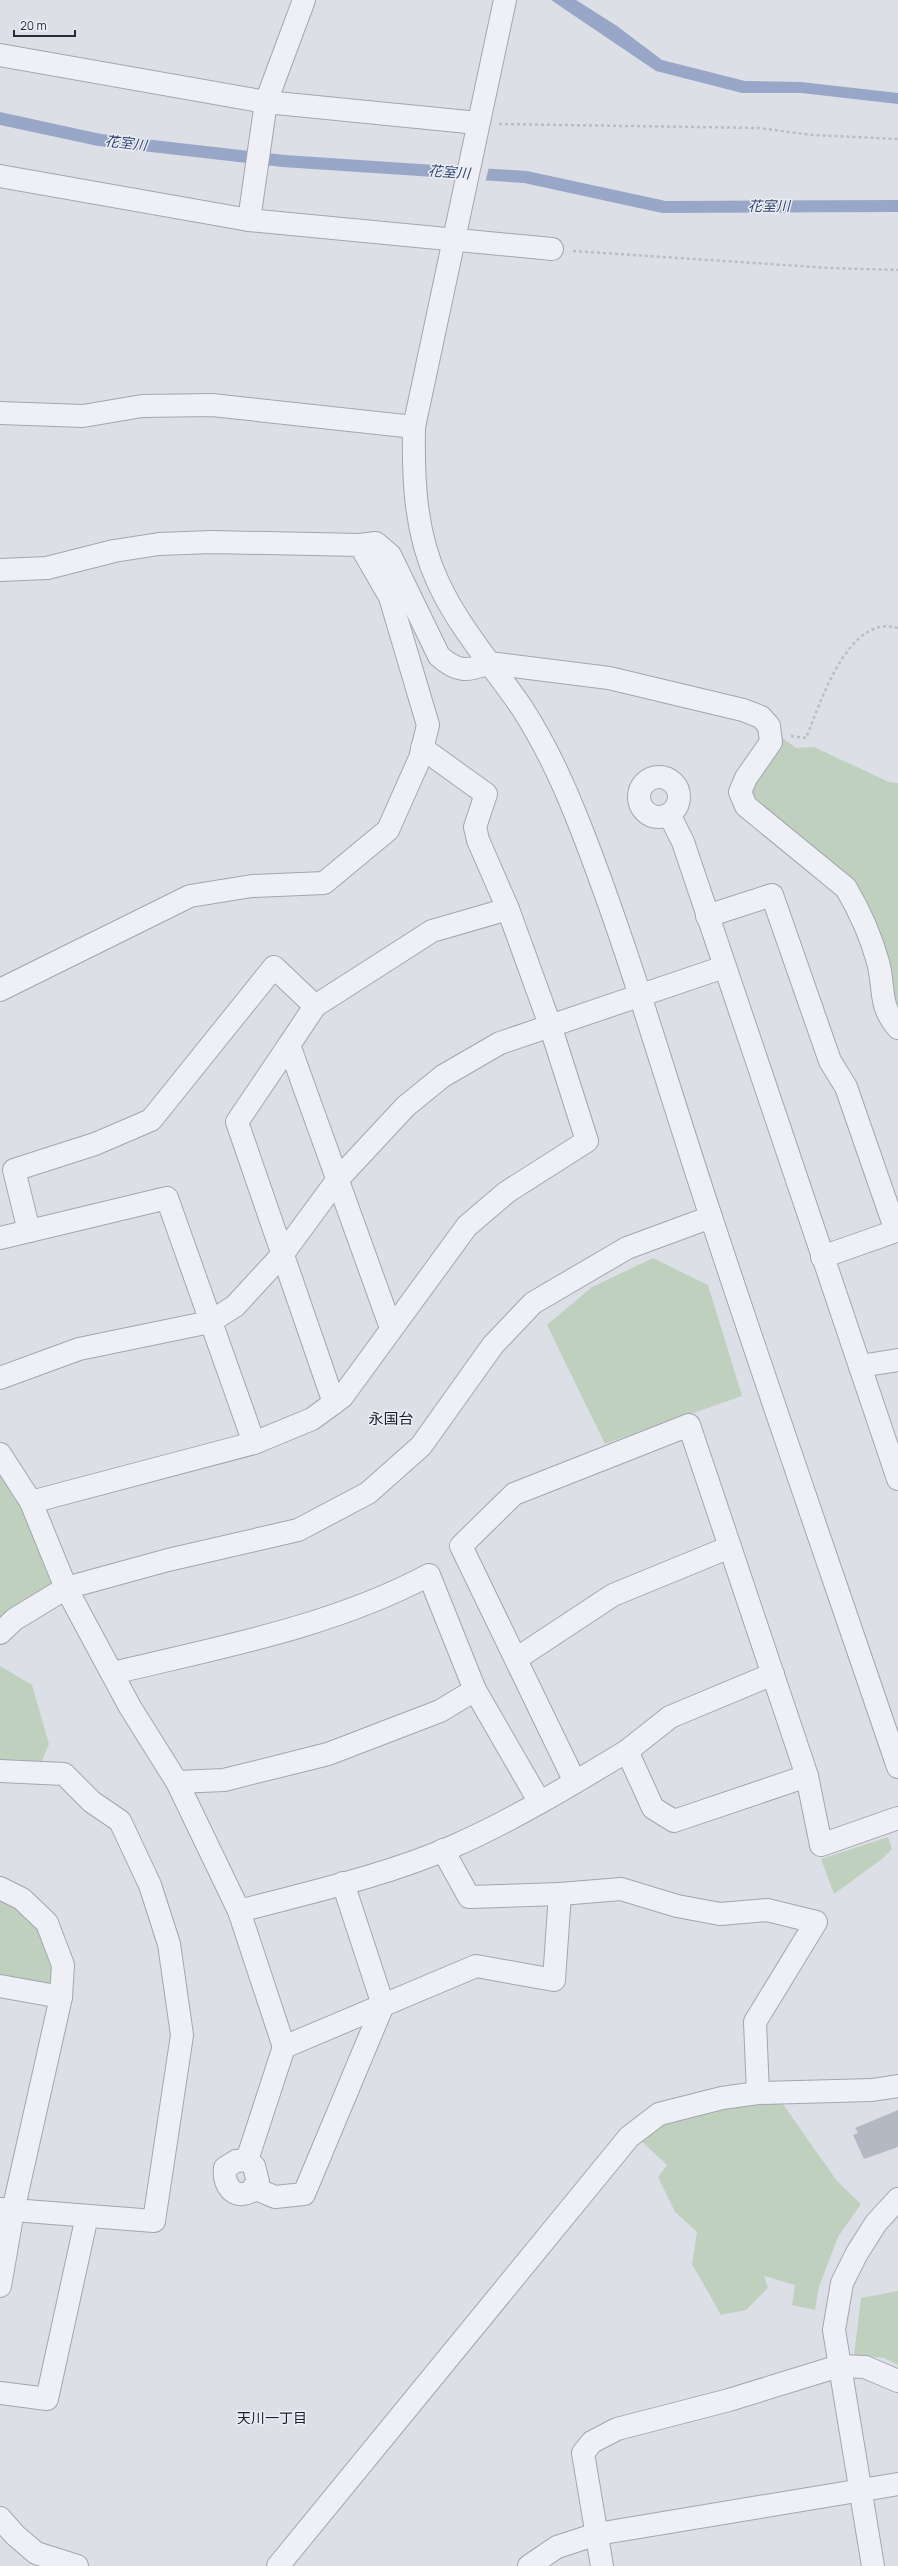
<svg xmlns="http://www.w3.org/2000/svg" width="898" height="2566" viewBox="0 0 898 2566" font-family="Manrope,'Noto Sans JP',sans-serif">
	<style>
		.green { fill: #c0d0be }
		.water { fill: #98a7c7 }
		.pier { fill: #dddfe7 }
		.building { fill: #b4b8c3 }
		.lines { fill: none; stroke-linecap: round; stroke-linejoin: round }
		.minor-casing { stroke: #a3a5b1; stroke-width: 24 }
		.path { stroke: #bbbdc5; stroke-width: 2.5; stroke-dasharray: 3 3; stroke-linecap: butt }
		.minor { stroke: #eff0f5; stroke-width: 22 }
		.labels { text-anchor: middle; stroke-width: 3; stroke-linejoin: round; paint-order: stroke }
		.water-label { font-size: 14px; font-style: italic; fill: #324470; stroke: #eceef4 }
		.neighbourhood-label { font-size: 14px; fill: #191d2d; stroke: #eceef4 }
		.quarter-label { font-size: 15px; fill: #191d2d; stroke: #eceef4 }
	</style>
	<rect width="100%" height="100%" fill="#dddfe7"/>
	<!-- green -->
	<g class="green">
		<polygon points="772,730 796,748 814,747 889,782 898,783 898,1024 850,888 747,800"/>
		<polygon points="653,1258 708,1285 742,1396 605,1444 547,1325 592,1287"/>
		<polygon points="0,1454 66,1588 0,1633"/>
		<polygon points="0,1666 32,1685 49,1744 42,1761 0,1764"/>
		<polygon points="888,1837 892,1849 882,1859 834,1894 821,1859"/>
		<polygon points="0,1888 47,1923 61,1997 0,1986"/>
		<polygon points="778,2097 837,2181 861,2204 838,2237 819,2287 815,2310 792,2305 795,2285 764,2276 768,2288 746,2310 721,2315 692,2264 697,2232 675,2212 658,2177 667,2165 637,2137 673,2118"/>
		<polygon points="898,2291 898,2365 884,2358 854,2355 861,2298"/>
	</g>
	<!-- water -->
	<g class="water">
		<polygon points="551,0 576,0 617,26 662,60 745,81 801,82 898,93 898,104 801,93 742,93 656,71"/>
		<polygon points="0,112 101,134 285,155 527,171 666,201 898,200 898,212 662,213 524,183 282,167 98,146 0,125"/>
	</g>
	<!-- pier -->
	<polygon class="pier" points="450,165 489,167 485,183 447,180"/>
	<!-- building -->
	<polygon class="building" points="898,2110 898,2147 864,2159 853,2135 858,2133 855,2128"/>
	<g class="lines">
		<defs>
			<g id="minor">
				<path d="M505,0L414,427C413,480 415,533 438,582C459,628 494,667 522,708C544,742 562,780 577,818C628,946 666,1082 710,1214C771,1399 835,1582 898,1767"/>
				<polyline points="0,55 266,102 478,123"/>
				<polyline points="0,176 249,220 552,249"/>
				<polyline points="249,220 266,102 304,0"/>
				<polyline points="0,413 83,416 142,406 212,405 414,427"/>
				<path d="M360,545L376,543L390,555L439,656C457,672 467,672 489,663L609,678L743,710L761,717L769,726L771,742L746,778L740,792L746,806L846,888C859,910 871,937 878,962C885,988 878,1005 898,1028"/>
				<polyline points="0,570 47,568 114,551 159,544 212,542 360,545 390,597 428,725 420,758 388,830 324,883 252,886 190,896 0,990"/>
				<polyline points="422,748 486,794 475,827 478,840 508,909"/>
				<circle cx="659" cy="797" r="20"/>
				<polyline points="669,814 683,842 898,1479"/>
				<polyline points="707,916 772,895 830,1061 846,1087 896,1231 822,1257"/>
				<polyline points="289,1045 237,1122 334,1403"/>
				<polyline points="29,1231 14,1170 95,1144 151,1120 274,967 315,1006"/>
				<polyline points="0,1238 167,1198 254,1443"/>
				<polyline points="860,1366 898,1360"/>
				<polyline points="0,1378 79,1349 210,1322 235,1306 282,1255 338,1179 406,1106 443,1076 500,1043 724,967"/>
				<polyline points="0,1454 31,1502 66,1588 130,1707 177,1782 239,1911 284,2047 476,1966 554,1980 560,1894 621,1889 677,1906 720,1914 767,1910 816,1922 755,2022 758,2093"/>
				<polyline points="31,1502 254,1443 312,1419 342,1397 467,1226 507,1192 587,1141 550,1025 508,909 432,931 315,1006 289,1045 391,1328"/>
				<polyline points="0,1633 15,1619 66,1588 168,1560 298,1530 368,1493 421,1446 493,1345 533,1303 627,1248 711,1217"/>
				<polyline points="516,1659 613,1595 730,1547"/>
				<path d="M113,1673C220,1647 331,1627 429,1575L475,1690L539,1801"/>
				<polyline points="627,1751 670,1717 773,1674"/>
				<polyline points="0,1771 64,1774 92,1802 120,1821 150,1885 169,1944 182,2035 154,2221 0,2209"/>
				<polyline points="177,1782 224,1780 328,1754 440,1711 475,1690"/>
				<polyline points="575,1782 461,1546 514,1494 689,1425 807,1776 821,1845 898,1818"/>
				<polyline points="443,1850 469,1897 560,1894"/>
				<polyline points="0,1888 22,1899 47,1923 63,1965 61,1997 13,2211 0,2286"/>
				<path d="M239,1911C311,1892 385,1876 454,1846C513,1820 571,1785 627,1751L653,1808L674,1821L807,1776"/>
				<polyline points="0,1986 61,1997"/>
				<path d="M247,2160L254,2166L258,2182L250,2192C233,2200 223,2184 225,2168L236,2161L247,2160L284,2047"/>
				<polyline points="254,2188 275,2197 304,2194 383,2005 343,1883"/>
				<polyline points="0,2393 47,2399 87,2216"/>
				<polyline points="0,2518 15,2535 36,2553 77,2566"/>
				<polyline points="278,2566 629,2137 659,2114 722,2098 758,2093 872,2090 898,2086"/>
				<polyline points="529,2566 557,2547 597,2534 898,2484"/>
				<polyline points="602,2566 583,2453 592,2442 617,2429 729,2400 839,2366 865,2367 898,2381"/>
				<polyline points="873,2566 834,2330 842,2283 857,2253 876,2223 898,2199"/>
			</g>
		</defs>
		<!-- minor casing -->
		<use href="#minor" class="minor-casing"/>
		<!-- path -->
		<g class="path">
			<polyline points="499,124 759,128 812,135 898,139"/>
			<polyline points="573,251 830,268 898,270"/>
			<path d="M791,736L806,738C820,704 848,613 898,628"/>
		</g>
		<!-- minor -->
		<use href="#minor" class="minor"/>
	</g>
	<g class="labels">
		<!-- water labels -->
		<g class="water-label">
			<text transform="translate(126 143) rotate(7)" y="5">花室川</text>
			<text transform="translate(449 172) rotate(4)" y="5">花室川</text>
			<text x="769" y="211">花室川</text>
		</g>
		<!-- neighbourhood labels -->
		<g class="neighbourhood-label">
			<text x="272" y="2423">天川一丁目</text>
		</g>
		<!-- quarter labels -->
		<g class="quarter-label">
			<text x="391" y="1424">永国台</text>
		</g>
	</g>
	<!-- scale -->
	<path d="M14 30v6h61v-6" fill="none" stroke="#272b3d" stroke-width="2"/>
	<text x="20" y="30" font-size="12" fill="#272b3d" stroke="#eceef4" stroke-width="3" paint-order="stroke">20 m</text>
</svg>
